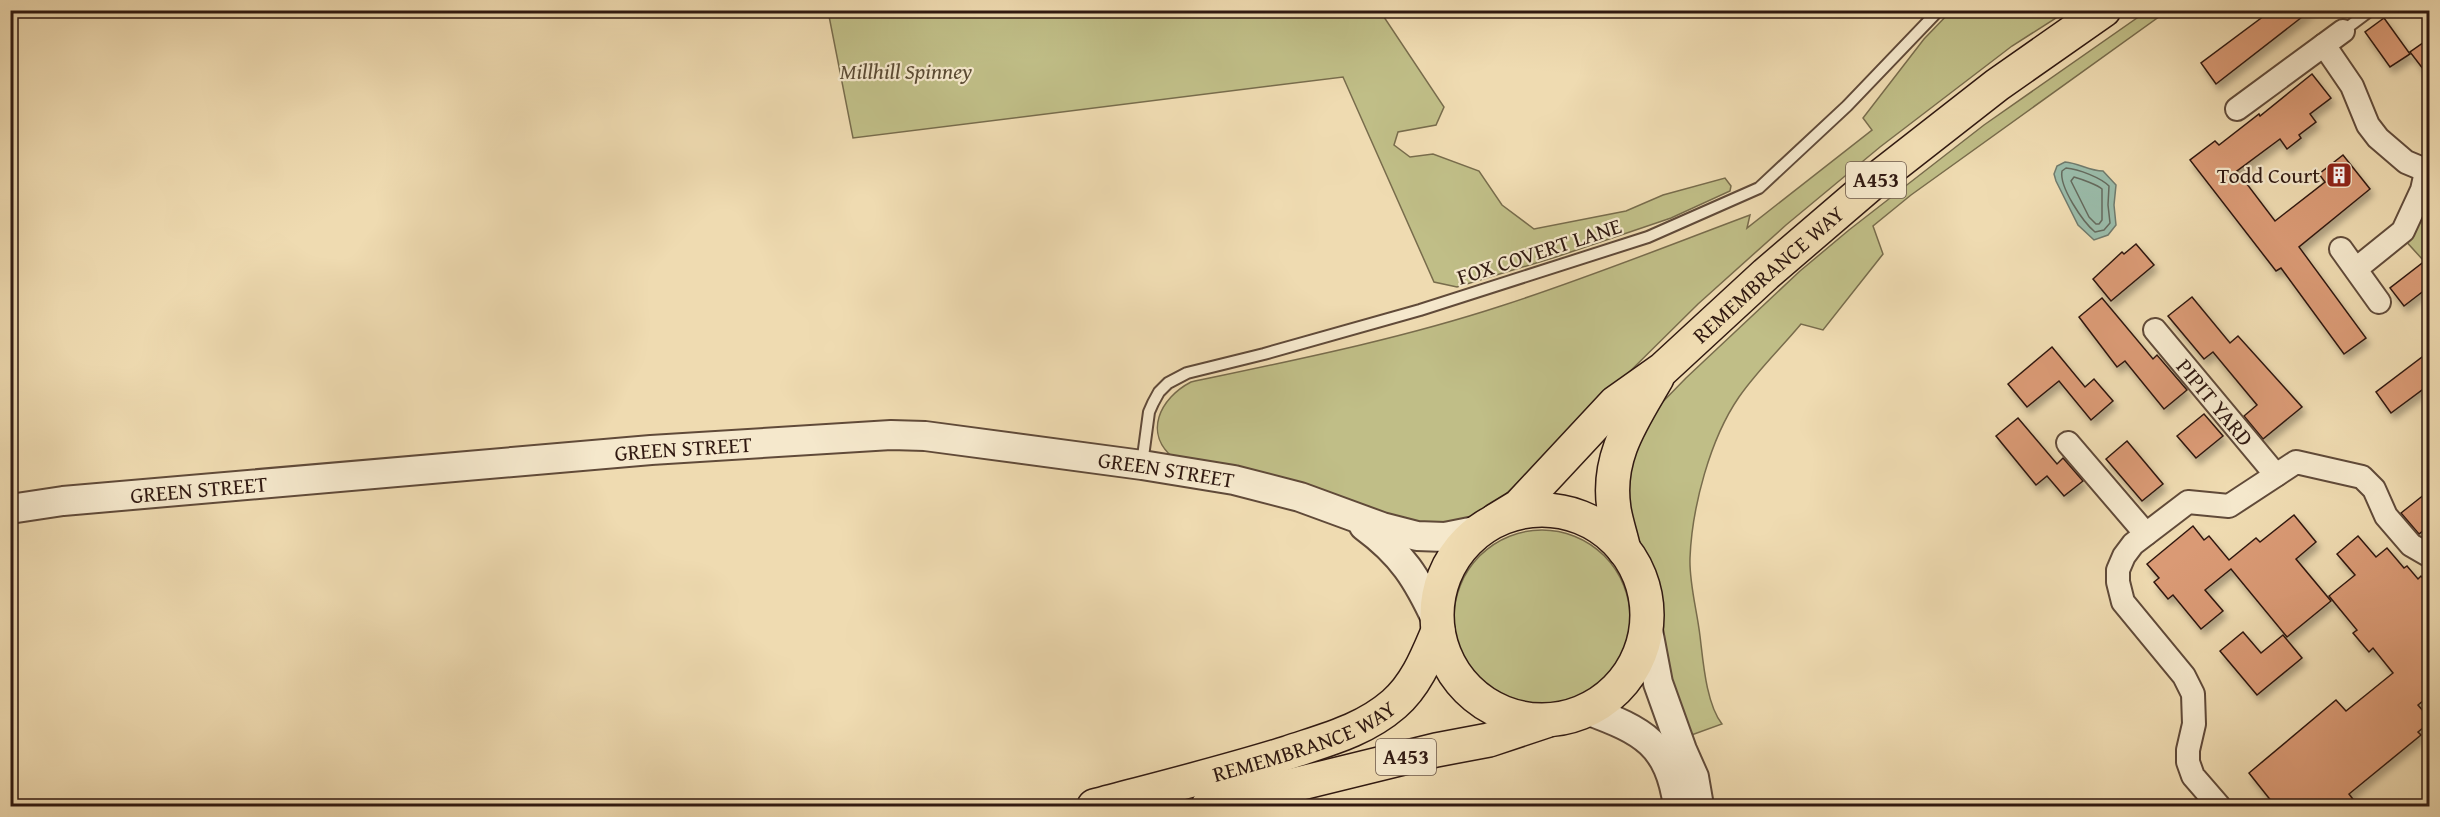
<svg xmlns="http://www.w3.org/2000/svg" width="2440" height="817" viewBox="0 0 2440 817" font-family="'Gentium Book Plus',serif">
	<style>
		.green { fill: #c0be87; stroke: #786c4c; stroke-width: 1.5 }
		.water { fill: #9abba9; stroke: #707a6c; stroke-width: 1.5 }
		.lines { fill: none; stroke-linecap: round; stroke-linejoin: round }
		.shore { stroke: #656a5d; stroke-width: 1.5 }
		.building { fill: #da9a74; stroke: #301911; stroke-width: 1.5; filter: url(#shadow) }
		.service-casing { stroke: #604a39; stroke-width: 14 }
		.minor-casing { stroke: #604a39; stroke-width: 26 }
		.tertiary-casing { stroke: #604a39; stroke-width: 32 }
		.trunk-casing { stroke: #301911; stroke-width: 36 }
		.service { stroke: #f5e8cc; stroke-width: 10 }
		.minor { stroke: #f5e8cc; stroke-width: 22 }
		.tertiary { stroke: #f5e8cc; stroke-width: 28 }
		.trunk { stroke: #efdbb1; stroke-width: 33 }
		.labels { text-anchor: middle; stroke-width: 4.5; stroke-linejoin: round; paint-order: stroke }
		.shield { fill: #f5e8cc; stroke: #6b5749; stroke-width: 1.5 }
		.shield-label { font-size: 21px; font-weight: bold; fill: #301911 }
		.park-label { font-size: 22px; font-style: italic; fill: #5b4b34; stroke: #f5e8cc }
		.poi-label { font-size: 22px; fill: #301911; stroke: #f5e8cc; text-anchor: end }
		.street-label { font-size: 22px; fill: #301911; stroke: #f5e8cc }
	</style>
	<defs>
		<filter id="shadow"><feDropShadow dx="3.5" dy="6" stdDeviation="3" flood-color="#0004"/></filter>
	</defs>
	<rect width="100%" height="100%" fill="#efdbb1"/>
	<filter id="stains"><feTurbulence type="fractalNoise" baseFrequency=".00333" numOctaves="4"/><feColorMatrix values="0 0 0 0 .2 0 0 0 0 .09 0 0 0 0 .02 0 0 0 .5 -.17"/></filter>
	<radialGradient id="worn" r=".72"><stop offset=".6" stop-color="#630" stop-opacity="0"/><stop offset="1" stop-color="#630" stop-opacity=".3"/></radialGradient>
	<!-- green -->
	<g class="green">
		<polygon points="828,11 1380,11 1444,107 1436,125 1398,132 1394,145 1410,157 1433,154 1479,171 1502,205 1534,229 1626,211 1663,195 1725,178 1731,186 1730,191 1671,218 1556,257 1457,287 1434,282 1343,77 853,138"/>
		<path d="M1951,11H2067L2012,46L1880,147L1786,225L1698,304L1503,497L1471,517L1422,528L1175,459C1142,434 1160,398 1191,382C1295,360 1400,339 1501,306C1585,279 1667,246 1750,215L1747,228L1872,130L1863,118L1924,39Z"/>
		<path d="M2147,11H2167L1911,195L1873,226L1883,254L1823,330L1801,324C1781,348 1757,371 1739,397C1710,439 1692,507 1690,558C1689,583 1697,610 1700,636C1703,660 1706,704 1722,724L1686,737L1671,688L1663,639V606L1658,584L1646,554L1634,536L1624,483L1647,418L1686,378L1800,271L1849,230L1984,125Z"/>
		<polygon points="2429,183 2429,255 2423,260 2403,238"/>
		<circle cx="1542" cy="618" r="88"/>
	</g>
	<!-- water -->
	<path class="water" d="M2065,162C2079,163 2089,171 2103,171L2116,185L2114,205L2116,225L2108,235L2094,240L2078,225L2056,181L2054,174L2057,166Z"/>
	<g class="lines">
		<!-- shore -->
		<g class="shore">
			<path d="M2066,168C2079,169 2101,178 2109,186L2108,205L2110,223L2104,230L2095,232C2083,222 2059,187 2062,171Z"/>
			<path d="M2074,177C2081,179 2098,185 2102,189V220L2099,224H2096L2089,217L2071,181Z"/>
		</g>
	</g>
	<!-- building -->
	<g class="building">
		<polygon points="2272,10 2311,10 2216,84 2201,63"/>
		<polygon points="2384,18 2410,54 2390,67 2365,32"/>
		<polygon points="2430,38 2430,78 2410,52"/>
		<polygon points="2312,74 2331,98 2310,114 2316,122 2299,135 2301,138 2287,149 2280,139 2237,171 2275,221 2325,182 2319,174 2343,155 2370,189 2299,247 2366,338 2344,354 2281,268 2276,271 2190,160 2215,141 2219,145 2259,114 2260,116"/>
		<polygon points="2136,244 2154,265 2111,301 2093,279 2122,252 2124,254"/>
		<polygon points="2430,257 2430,286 2404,306 2390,288"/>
		<polygon points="2192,297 2230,343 2238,336 2302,407 2263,439 2244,416 2257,405 2213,352 2204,359 2168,316"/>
		<polygon points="2102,298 2153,359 2157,355 2187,390 2164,409 2125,361 2117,367 2079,317"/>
		<polygon points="2052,347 2085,387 2094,379 2113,401 2091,420 2059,381 2027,407 2008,384"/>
		<polygon points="2430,351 2430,384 2391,413 2376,392"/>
		<polygon points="2204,414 2223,436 2196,458 2177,436"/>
		<polygon points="2018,418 2057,464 2063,458 2083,481 2064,496 2047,476 2036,485 1996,436"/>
		<polygon points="2127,441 2163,484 2142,501 2106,459"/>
		<polygon points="2430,490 2430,525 2419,534 2401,513"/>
		<polygon points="2294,515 2316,542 2296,559 2331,601 2287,637 2231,569 2205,590 2223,611 2201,629 2173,595 2168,599 2154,582 2159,578 2147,564 2193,526 2204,540 2209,536 2229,560 2256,538 2260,542"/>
		<polygon points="2358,536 2376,557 2387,548 2404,568 2407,566 2418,579 2421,576 2430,586 2430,695 2418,705 2430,719 2430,722 2418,732 2421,735 2349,794 2359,807 2276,807 2249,773 2336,700 2346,711 2393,673 2373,648 2369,652 2353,633 2357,630 2329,596 2355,575 2337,554"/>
		<polygon points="2243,632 2261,653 2283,635 2302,658 2257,695 2220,651"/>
	</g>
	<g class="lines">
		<defs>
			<g id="service">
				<polyline points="2343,31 2371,10"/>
				<polyline points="1142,464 1149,412 1153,403 1159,392 1168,383 1187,373 1264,354 1420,310 1648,237 1759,188 1847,106 1939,10"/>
			</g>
			<g id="minor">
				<polyline points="2324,45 2352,86 2368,125 2378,138 2406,162 2430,172"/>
				<polyline points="2237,109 2343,31"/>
				<polyline points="2341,249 2379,302"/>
				<polyline points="2356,269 2403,231 2422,190 2426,172"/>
				<path id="s1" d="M2155,330L2276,475"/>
				<polyline points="2068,443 2146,534"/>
				<polyline points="2219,806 2193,776 2188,762 2188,750 2194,724 2193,694 2184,676 2123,602 2118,582 2118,570 2124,556 2133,544 2188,502 2229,506 2296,462 2362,477 2374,489 2386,516 2411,545 2430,556"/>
			</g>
			<g id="tertiary">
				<path id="s2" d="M10,509L63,501L651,450L891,435L925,436L1142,465L1234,480L1300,497L1382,527L1417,536L1445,537L1480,530"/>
				<path d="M1364,526C1402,554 1417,578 1437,621"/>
				<polyline points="1647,625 1658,683 1682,750 1694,777 1699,806"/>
				<path d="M1587,710C1644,731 1669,744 1678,806"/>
			</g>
			<g id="trunk">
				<circle cx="1542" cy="615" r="105"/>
				<path id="s3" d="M1496,520L1519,506L1615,403L1663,369L1766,274L1878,178L1997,85L2104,10"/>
				<path d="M1624,550C1621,536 1616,522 1614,509C1606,457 1632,421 1657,378"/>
				<path id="s4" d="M1094,806C1158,789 1223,773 1287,753C1325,740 1363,731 1394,704C1416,685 1427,657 1438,631"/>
				<polyline points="1208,806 1436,750 1489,740 1546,721"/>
			</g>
		</defs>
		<!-- service casing -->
		<use href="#service" class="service-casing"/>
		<!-- minor casing -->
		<use href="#minor" class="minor-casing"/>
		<!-- tertiary casing -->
		<use href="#tertiary" class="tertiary-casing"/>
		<!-- trunk casing -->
		<use href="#trunk" class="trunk-casing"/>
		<!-- service -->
		<use href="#service" class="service"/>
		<!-- minor -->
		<use href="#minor" class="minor"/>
		<!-- tertiary -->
		<use href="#tertiary" class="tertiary"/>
		<!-- trunk -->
		<use href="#trunk" class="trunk"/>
	</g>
	<!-- icons -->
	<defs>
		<symbol id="building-square" viewBox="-11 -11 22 22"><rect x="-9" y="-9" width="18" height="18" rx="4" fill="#8f2418" stroke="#f5e8cc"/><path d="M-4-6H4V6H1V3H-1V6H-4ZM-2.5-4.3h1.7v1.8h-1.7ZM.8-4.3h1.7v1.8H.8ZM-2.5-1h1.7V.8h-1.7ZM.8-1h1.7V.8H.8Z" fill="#fff"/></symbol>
	</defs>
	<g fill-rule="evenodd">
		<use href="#building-square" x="2324" y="160" width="30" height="30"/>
	</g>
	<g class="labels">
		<!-- shield labels -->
		<g class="shield">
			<rect x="1846" y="162" width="60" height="36" rx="4.5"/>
			<rect x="1376" y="739" width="60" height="36" rx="4.5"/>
		</g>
		<g class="shield-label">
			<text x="1876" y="187">A453</text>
			<text x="1406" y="764">A453</text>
		</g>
		<!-- park labels -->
		<g class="park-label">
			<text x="906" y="79">Millhill Spinney</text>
		</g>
		<!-- poi labels -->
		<g class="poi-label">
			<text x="2320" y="183">Todd Court</text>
		</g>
		<!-- street labels -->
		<g class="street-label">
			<text transform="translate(1539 251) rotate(-18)" y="8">FOX COVERT LANE</text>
			<text dy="8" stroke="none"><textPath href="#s3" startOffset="368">REMEMBRANCE WAY</textPath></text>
			<text dy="8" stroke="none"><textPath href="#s1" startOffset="94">PIPIT YARD</textPath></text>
			<text dy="8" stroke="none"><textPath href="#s2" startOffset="676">GREEN STREET</textPath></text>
			<text dy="8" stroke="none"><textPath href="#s2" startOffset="1162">GREEN STREET</textPath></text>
			<text dy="8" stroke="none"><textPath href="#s2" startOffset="190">GREEN STREET</textPath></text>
			<text dy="8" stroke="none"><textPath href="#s4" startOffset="220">REMEMBRANCE WAY</textPath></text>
		</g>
	</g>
	<!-- margin -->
	<rect width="2440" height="817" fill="none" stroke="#efdbb1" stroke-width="36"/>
	<rect x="12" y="12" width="2416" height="793" fill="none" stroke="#301911" stroke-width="3"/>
	<rect x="18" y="18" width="2404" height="781" fill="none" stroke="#301911" stroke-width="1.5"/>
	<rect width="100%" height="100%" filter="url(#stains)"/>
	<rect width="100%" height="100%" fill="url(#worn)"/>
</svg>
